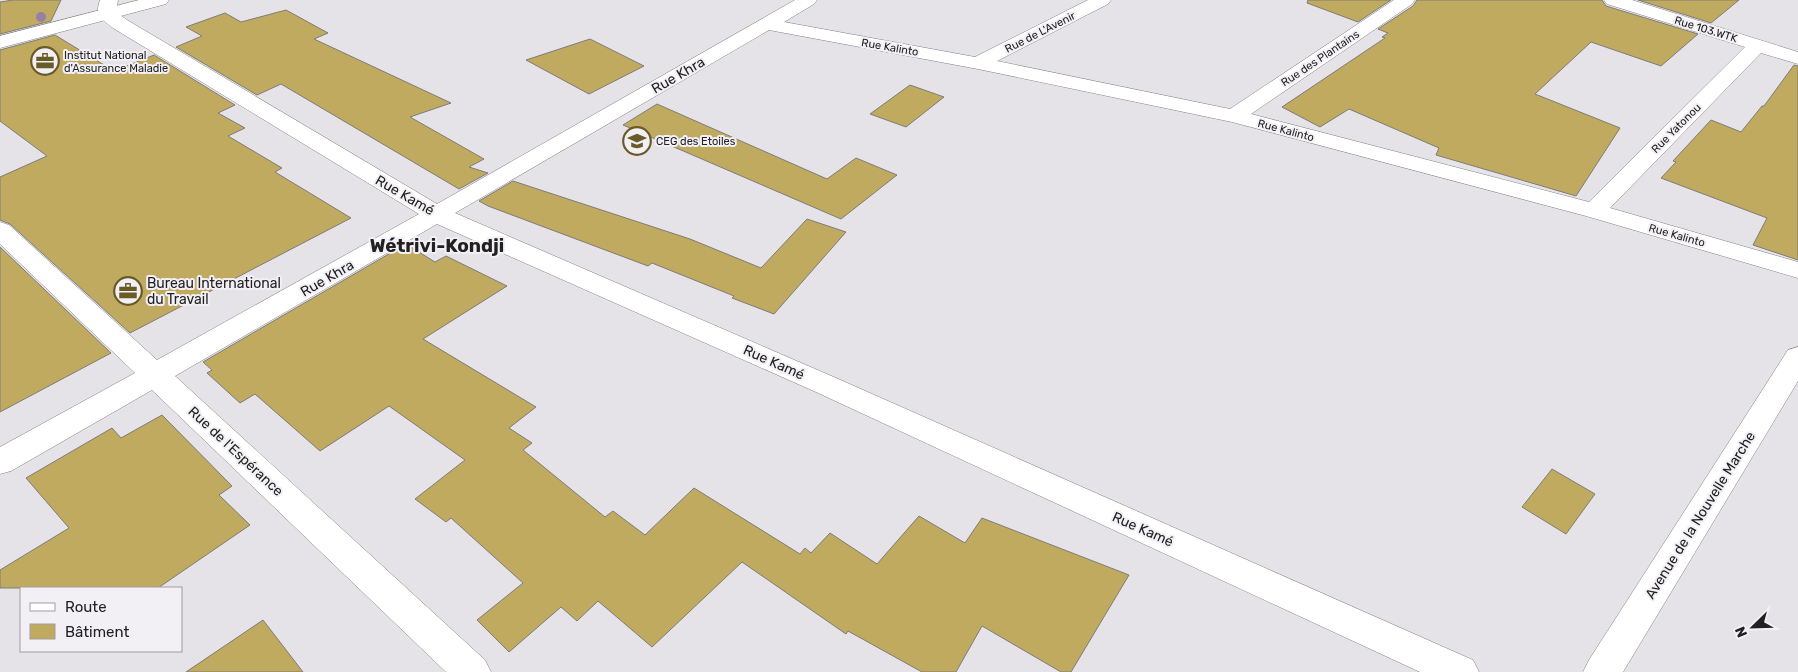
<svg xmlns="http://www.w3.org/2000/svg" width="1798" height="672" viewBox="0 0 1798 672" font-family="Rubik,sans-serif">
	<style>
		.building { fill: #c0aa60; stroke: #7d7c78 }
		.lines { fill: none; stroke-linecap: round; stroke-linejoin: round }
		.minor-casing { stroke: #828084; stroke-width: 1 }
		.major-casing { stroke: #828084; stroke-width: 1 }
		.minor { fill: #fff; fill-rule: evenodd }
		.major { fill: #fff; fill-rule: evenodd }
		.tree { fill: #987faa }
		.labels { text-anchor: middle; stroke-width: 4; stroke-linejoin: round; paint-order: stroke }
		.far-street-label { font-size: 11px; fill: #212122; stroke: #f3f0f5 }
		.far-poi-label { font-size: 11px; fill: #212122; stroke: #f3f0f5; text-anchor: start }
		.street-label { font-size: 14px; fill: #212122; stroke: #f3f0f5 }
		.poi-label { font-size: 14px; fill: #212122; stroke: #f3f0f5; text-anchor: start }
		.district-label { font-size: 19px; font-weight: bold; fill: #212122; stroke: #f3f0f5 }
	</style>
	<rect width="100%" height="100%" fill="#e5e3e8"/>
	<!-- building -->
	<g class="building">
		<polygon points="13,0 61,0 51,21 0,34 0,2"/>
		<polygon points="1308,0 1391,0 1358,22 1307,3"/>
		<polygon points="1417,0 1602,0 1606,6 1698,34 1661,66 1591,42 1535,94 1620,128 1576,196 1436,155 1439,148 1349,109 1320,127 1282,107 1385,38 1382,37 1388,33 1378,29 1413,6"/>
		<polygon points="1638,0 1739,0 1711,23"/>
		<polygon points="286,10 328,33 314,39 451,103 410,117 484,159 469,167 488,173 459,189 281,84 257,95 176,47 202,36 186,27 225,13 241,22"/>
		<polygon points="55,35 114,71 154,55 235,105 218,113 245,128 228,136 282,168 275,172 351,218 130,333 10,224 0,220 0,177 47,156 0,121 0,50"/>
		<polygon points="590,39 644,66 589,94 526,60"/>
		<polygon points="1794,65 1798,66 1798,260 1753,245 1767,218 1661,178 1676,162 1673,161 1711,120 1741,132 1762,106 1764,106"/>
		<polygon points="910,85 944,97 906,127 870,114"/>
		<polygon points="657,104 827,179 856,158 897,175 841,219 623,125"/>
		<polygon points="513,181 690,239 761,268 807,219 846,232 774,314 732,298 734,296 652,263 648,266 488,206 479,201"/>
		<polygon points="406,244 435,262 446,256 507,286 423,339 536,407 509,428 532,443 523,450 605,517 613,511 645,535 694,488 800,554 805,548 811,553 830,533 877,564 919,516 965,543 982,518 1129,575 1071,672 1061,672 982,626 956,672 922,672 848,631 846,634 742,562 652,647 598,601 577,621 561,607 509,652 477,620 523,583 451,518 446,522 415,499 465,460 389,406 320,451 255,394 240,403 207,373 212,370 203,362"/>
		<polygon points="0,247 111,353 0,412"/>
		<polygon points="162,415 232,486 219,495 250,525 158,588 0,588 0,570 69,528 26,478 112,428 121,438"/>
		<polygon points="1552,469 1595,494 1566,534 1522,507"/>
		<polygon points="263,620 303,672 186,672"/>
	</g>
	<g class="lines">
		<defs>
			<g id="minor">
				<path d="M100,0H118L116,12L127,20L437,204L795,0H817L814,4L784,22L975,57L1088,0H1111L1108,4L997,61L1230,109L1394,0H1415L1412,4L1251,114L1589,202L1745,47L1607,4L1604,0H1632L1798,52V64L1761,53L1610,208L1798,262V278L1586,216L1232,122L978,69L769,30L455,213L836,378L1473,660L1479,672H1420L816,392L437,224L175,376L485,660L491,672H446L152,390L11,471L0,474V447L135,373L0,244V222L9,225L157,360L419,214L113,28C102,19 94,16 100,0Z"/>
				<polygon points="1798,347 1798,381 1623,672 1583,672 1589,660 1788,350"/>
			</g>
			<polygon id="major" points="139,0 169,0 166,4 0,48 0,36"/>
		</defs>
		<!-- minor casing -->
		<use href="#minor" class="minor-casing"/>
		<!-- major casing -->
		<use href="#major" class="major-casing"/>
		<!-- minor -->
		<use href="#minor" class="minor"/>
		<!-- major -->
		<use href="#major" class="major"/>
	</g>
	<!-- trees -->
	<circle class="tree" cx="41" cy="17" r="5"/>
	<!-- icons -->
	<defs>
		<symbol id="office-ring" viewBox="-11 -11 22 22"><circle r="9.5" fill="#f3f0f5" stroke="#6a5a28" stroke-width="1.5"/><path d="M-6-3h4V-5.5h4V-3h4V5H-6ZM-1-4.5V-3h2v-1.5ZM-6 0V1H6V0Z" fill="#6a5a28"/></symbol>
		<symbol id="school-ring" viewBox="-11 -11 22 22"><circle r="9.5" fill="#f3f0f5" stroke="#6a5a28" stroke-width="1.5"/><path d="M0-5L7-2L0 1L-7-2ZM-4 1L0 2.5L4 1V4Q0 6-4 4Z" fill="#6a5a28"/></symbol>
	</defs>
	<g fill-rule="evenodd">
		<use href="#office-ring" x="29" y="45" width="32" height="32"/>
		<use href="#school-ring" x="621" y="125" width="32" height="32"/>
		<use href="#office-ring" x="112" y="275" width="32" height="32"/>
	</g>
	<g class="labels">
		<!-- far-street labels -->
		<g class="far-street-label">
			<text transform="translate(1706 29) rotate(17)" y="4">Rue 103.WTK</text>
			<text transform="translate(1040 32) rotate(-27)" y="4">Rue de L'Avenir</text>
			<text transform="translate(890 47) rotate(10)" y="4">Rue Kalinto</text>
			<text transform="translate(1320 58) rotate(-34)" y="4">Rue des Plantains</text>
			<text transform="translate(1676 128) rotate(-45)" y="4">Rue Yatonou</text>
			<text transform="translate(1286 130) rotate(15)" y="4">Rue Kalinto</text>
			<text transform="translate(1677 235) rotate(16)" y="4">Rue Kalinto</text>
		</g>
		<!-- far-poi labels -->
		<g class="far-poi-label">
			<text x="64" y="59">Institut National<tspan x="64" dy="13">d'Assurance Maladie</tspan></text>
			<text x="656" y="145">CEG des Etoiles</text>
		</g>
		<!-- street labels -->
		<g class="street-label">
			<text transform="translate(678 75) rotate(-30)" y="5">Rue Khra</text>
			<text transform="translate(405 195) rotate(30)" y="5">Rue Kamé</text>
			<text transform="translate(327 278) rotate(-30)" y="5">Rue Khra</text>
			<text transform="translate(774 362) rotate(24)" y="5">Rue Kamé</text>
			<text transform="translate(236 451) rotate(43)" y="5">Rue de l'Espérance</text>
			<text transform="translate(1700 515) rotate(-58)" y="5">Avenue de la Nouvelle Marche</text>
			<text transform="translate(1143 529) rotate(24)" y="5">Rue Kamé</text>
		</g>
		<!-- poi labels -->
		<g class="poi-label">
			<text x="147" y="288">Bureau International<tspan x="147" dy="16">du Travail</tspan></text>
		</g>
		<!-- district labels -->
		<g class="district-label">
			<text x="437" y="252">Wétrivi-Kondji</text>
		</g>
	</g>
	<!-- legend -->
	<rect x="20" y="587" width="162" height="65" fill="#f3f0f5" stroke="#9f9da1"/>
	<rect x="30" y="603" width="25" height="8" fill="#ffffff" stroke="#9f9da1"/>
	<text x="65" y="612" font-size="15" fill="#212122">Route</text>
	<rect x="30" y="624" width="25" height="15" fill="#c0aa60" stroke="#9f9da1"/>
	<text x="65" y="637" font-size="15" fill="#212122">Bâtiment</text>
	<!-- north arrow -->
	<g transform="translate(1753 627) rotate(247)" stroke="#f3f0f5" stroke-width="4" paint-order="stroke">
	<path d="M0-4L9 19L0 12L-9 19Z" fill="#212122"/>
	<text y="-8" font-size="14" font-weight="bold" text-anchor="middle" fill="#212122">N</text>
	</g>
</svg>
